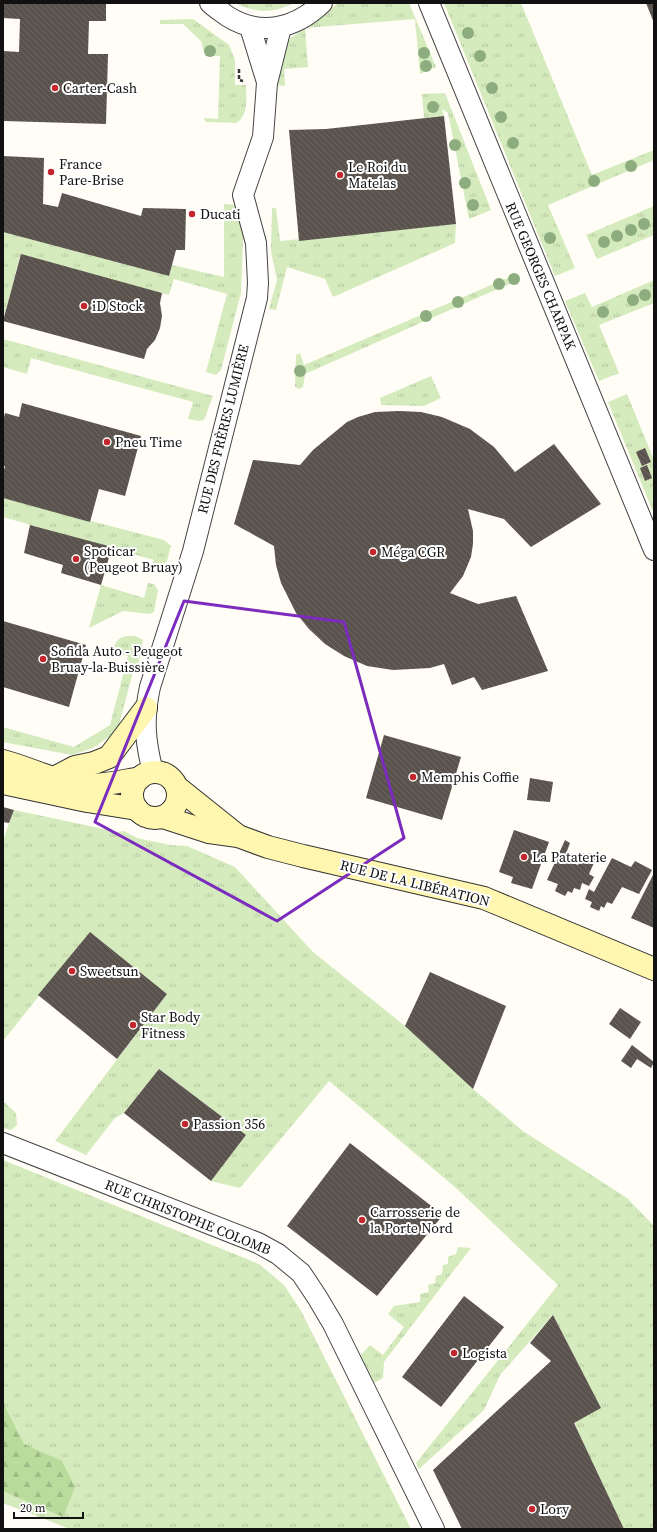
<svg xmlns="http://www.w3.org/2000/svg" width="657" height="1532" viewBox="0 0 657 1532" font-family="'Source Serif 4',serif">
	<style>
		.grass { fill: url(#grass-tufts) }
		.forest { fill: url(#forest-firs) }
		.building { fill: url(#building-back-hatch) }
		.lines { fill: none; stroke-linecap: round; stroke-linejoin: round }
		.minor-casing { stroke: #444; stroke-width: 22 }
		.secondary-casing { stroke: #333; stroke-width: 24 }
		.path { stroke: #333; stroke-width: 2.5; stroke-dasharray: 4 2; stroke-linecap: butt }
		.minor { stroke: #fff; stroke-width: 20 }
		.secondary { stroke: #fff6b0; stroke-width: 22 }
		.tree { fill: #8dad7f }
		.marked { fill: none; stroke: #7b2cbf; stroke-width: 3; stroke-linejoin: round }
		.poi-dot { fill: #c4262e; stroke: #fff; stroke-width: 1.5 }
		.labels { text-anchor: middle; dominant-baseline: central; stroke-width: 4; stroke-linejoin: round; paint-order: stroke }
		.poi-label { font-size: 14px; fill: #111; stroke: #fff; text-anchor: start }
		.street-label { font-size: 14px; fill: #111; stroke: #fff }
	</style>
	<defs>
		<pattern id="grass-tufts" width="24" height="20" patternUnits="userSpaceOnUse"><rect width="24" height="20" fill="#d5ebbd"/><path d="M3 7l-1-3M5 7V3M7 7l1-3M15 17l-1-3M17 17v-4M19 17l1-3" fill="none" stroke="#b6c8a1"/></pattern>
		<pattern id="forest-firs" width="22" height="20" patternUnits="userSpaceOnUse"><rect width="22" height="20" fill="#b9dc9c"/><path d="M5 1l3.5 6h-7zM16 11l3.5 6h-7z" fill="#9ebc85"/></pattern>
		<pattern id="building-back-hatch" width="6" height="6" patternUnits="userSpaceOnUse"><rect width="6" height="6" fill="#5a524d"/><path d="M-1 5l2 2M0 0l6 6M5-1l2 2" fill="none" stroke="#6d6662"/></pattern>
	</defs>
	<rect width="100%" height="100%" fill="#fffdf5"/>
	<g class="grass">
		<path d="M235,3H293C273,14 255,13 235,3Z"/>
		<path d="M338,3H409L436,67L420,74L415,19L305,28L308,67L284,69L285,86L276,85L287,41Z"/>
		<path d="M444,3H521L592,175L654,150V160L548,205L575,268L555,276Z"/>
		<path d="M193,19L229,45L235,60V85H246C246,98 249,116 236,123L206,122L204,118L218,119L220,56H205L201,41L183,24H160V20Z"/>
		<path d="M445,93L491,210L469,219L448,113L442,109L444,116L424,118L422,94Z"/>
		<path d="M224,204L235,205L244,213L241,293L221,370L216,375L206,372L227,294L174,279L169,295L20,256L3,320V232L169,276L172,265L224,277Z"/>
		<path d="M654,206V235L597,259L586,235Z"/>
		<path d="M272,208H276L280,241L456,224L455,243L333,297L325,279L287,267L276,310L269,309L277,280L271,251Z"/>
		<path d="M517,274L520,279L305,374L303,387L299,389L295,387L296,355L300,353L304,365Z"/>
		<path d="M654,280V303L599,325L619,373L599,381L565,301L585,293L592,307Z"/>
		<path d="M3,339L213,396L204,420L199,421L188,419L193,402L31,358L27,374L3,367Z"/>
		<path d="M431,376L441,398L424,406L381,405L380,398Z"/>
		<path d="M627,394L654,460V514L608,402Z"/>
		<path d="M3,498L164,540L171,546L167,561L161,567L152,568L154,560L3,517Z"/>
		<path d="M148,583L154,584L158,590L154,612L150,614L123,611L89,628L101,585L144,598Z"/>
		<path d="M126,636H135L143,640L137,671L133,672L119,725L109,737L93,748L72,755L3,742V727L74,747L110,725L128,656L113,652C114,643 118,638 126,636Z"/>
		<path d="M14,810L118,832L124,831L137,838L170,845L187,846L235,867L313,952L405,1026L473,1089L523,1131L627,1198L654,1226V1529H624L574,1423L601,1408L553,1315L500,1375L484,1410L419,1469L416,1463L558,1285L456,1188L329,1081L240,1188L211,1181L246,1135L159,1069L124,1113L115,1118L86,1155L55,1141L167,994L90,932L3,1041V840Z"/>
		<path d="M3,1101L16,1113L17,1125L11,1130L3,1128Z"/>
		<path d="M3,1160L259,1264L284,1285L301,1311L411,1529H70L3,1503Z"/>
		<path d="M458,1247L471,1248L384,1362L383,1378L374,1383L360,1356L370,1345L383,1355L404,1327L388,1314L394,1306L420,1302V1294L429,1292L428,1285L435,1283L436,1276L442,1274L443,1265L448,1264V1257L456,1254Z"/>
	</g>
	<path class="forest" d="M3,1403L24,1444L62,1461L75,1487L63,1517L3,1491Z"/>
	<g class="building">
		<path d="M3,3H106V21H89L88,54H108L106,124L3,121V51L19,52L20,19L3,18Z"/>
		<path d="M646,3H654V23Z"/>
		<path d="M444,116L456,224L299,241L289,130L326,129Z"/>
		<path d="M3,156L44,158L43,204L58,207L62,193L141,216L143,208L186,209L185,250H176L169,276L3,232Z"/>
		<path d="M21,254L162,293L160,303L162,316L160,328L155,340L147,349L144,359L3,321Z"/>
		<path d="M22,403L141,436L125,496L99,489L90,522L3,498V474L5,466H3V422L5,413L19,417Z"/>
		<path d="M399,411L421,412L442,417L470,429L494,447L515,472L554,444L601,504L531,547L504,519L468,509L473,531V544L471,557L463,576L450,593L478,604L516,596L548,671L482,690L474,677L452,685L444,664L430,668L393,670L367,666L344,656L325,644L309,629L296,613L281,583L276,565L274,546L234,524L253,460L300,465L313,450L347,422L358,417L375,412Z"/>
		<path d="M645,448L651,462L642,466L636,452Z"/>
		<path d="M647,465L652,478L645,481L640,468Z"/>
		<path d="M30,525L112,547L101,585L61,573L63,565L24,553Z"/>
		<path d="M3,621L86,645L69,707L3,687Z"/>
		<path d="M384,735L461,757L442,820L366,798Z"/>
		<path d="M530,778L553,782L550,802L527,800Z"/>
		<path d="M3,807L14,810L9,823L3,822Z"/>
		<path d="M514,830L549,842L532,889L511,883L513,877L499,872Z"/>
		<path d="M565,840L570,843L564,859L578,865L583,853L589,856L590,853L597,856L589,874L594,877L589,886L582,883L580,890L574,888L572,893L568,891L565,896L555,891L558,884L547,880Z"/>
		<path d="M612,858L631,867L635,861L652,870L639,894L622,887L612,904L607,902L604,908L601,906L599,911L590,907L592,902L585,899L589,889L594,892Z"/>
		<path d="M654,873V928L631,918Z"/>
		<path d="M90,932L167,994L117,1059L38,995Z"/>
		<path d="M430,972L506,1006L473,1089L405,1026Z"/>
		<path d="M620,1008L641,1022L630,1039L609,1024Z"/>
		<path d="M632,1045L654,1062L651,1068L637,1059L631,1068L621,1061Z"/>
		<path d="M159,1069L246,1135L211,1181L124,1113Z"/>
		<path d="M350,1143L443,1215L377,1296L287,1226Z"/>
		<path d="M464,1296L504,1327L441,1407L402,1377Z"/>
		<path d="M553,1315L601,1408L574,1423L624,1529H462L433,1470L551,1361L530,1343Z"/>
	</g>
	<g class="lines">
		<defs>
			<g id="minor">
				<path d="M210,3C215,8 222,12 227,16C260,37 295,29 322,3"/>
				<path d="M429,3L654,550"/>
				<path d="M250,27L267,82"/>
				<path d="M153,772C145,741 143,719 150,687L193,551L257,298L258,283L256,243L243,195L263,137L267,83L281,27"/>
				<path d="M3,1143L258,1243L278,1254L301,1273L317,1297L333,1324L434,1529"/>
			</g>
			<g id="secondary">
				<path d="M3,761C30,768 57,783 86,785C104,786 123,781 140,778"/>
				<circle cx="155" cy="795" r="23"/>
				<path d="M54,778L75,767L94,763L109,757L146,708"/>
				<path d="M3,783L87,801L137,809"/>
				<path d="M177,787L237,835"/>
				<path d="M163,817L209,832L238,836L268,847L303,856L484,898L654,969"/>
			</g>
		</defs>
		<use href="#minor" class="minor-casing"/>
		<use href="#secondary" class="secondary-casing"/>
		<path class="path" d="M239,69V80L243,81"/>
		<use href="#minor" class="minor"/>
		<use href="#secondary" class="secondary"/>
	</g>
	<g class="tree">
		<circle cx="468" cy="33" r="6"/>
		<circle cx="210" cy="51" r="6"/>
		<circle cx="424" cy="53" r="6"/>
		<circle cx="480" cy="56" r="6"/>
		<circle cx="426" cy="66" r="6"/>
		<circle cx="492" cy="88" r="6"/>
		<circle cx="433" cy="107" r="6"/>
		<circle cx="501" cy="117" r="6"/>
		<circle cx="513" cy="143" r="6"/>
		<circle cx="455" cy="145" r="6"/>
		<circle cx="631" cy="166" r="6"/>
		<circle cx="594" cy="181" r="6"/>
		<circle cx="465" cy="183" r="6"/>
		<circle cx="473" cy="205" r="6"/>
		<circle cx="644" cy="224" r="6"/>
		<circle cx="631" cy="230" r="6"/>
		<circle cx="617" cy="236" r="6"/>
		<circle cx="550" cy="238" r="6"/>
		<circle cx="604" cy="242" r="6"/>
		<circle cx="514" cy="279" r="6"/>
		<circle cx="499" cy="284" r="6"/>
		<circle cx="645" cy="295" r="6"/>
		<circle cx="633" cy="300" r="6"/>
		<circle cx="458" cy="302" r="6"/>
		<circle cx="603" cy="312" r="6"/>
		<circle cx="426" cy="316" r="6"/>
		<circle cx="300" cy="371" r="6"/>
	</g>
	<path class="marked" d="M184,601L344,622L404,838L277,921L95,822Z"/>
	<g class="poi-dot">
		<circle cx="55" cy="88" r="4"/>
		<circle cx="51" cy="172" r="4"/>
		<circle cx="340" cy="175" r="4"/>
		<circle cx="192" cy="214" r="4"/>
		<circle cx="84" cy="306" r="4"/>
		<circle cx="107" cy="442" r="4"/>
		<circle cx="373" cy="552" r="4"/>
		<circle cx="76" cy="559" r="4"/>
		<circle cx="43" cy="659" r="4"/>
		<circle cx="413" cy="777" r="4"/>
		<circle cx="524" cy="857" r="4"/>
		<circle cx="72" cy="971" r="4"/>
		<circle cx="133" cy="1025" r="4"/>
		<circle cx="185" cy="1124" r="4"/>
		<circle cx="362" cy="1220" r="4"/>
		<circle cx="454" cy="1353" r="4"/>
		<circle cx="532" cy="1509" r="4"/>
	</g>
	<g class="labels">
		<g class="poi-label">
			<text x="63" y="88">Carter-Cash</text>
			<text x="59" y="164">France<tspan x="59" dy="16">Pare-Brise</tspan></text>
			<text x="348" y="167">Le Roi du<tspan x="348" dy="16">Matelas</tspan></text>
			<text x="200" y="214">Ducati</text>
			<text x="92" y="306">iD Stock</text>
			<text x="115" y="442">Pneu Time</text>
			<text x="84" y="551">Spoticar<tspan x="84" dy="16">(Peugeot Bruay)</tspan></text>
			<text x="381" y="552">Méga CGR</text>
			<text x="51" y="651">Sofida Auto - Peugeot<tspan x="51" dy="16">Bruay-la-Buissière</tspan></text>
			<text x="421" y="777">Memphis Coffie</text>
			<text x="532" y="857">La Pataterie</text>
			<text x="80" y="971">Sweetsun</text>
			<text x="141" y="1017">Star Body<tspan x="141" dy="16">Fitness</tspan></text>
			<text x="193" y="1124">Passion 356</text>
			<text x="370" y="1212">Carrosserie de<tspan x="370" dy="16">la Porte Nord</tspan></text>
			<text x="462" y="1353">Logista</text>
			<text x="540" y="1509">Lory</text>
		</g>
		<g class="street-label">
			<text transform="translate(541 276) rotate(67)">RUE GEORGES CHARPAK</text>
			<text transform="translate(223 429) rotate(-76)">RUE DES FRÈRES LUMIÈRE</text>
			<text transform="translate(415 883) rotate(14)">RUE DE LA LIBÉRATION</text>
			<text transform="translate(188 1217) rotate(22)">RUE CHRISTOPHE COLOMB</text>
		</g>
	</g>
	<rect width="657" height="1532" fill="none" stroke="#111111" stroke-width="8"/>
	<path d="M14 1512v6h69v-6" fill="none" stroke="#111111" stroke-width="2"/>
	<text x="20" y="1512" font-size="12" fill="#111111" stroke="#ffffff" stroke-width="3" paint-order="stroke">20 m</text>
</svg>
